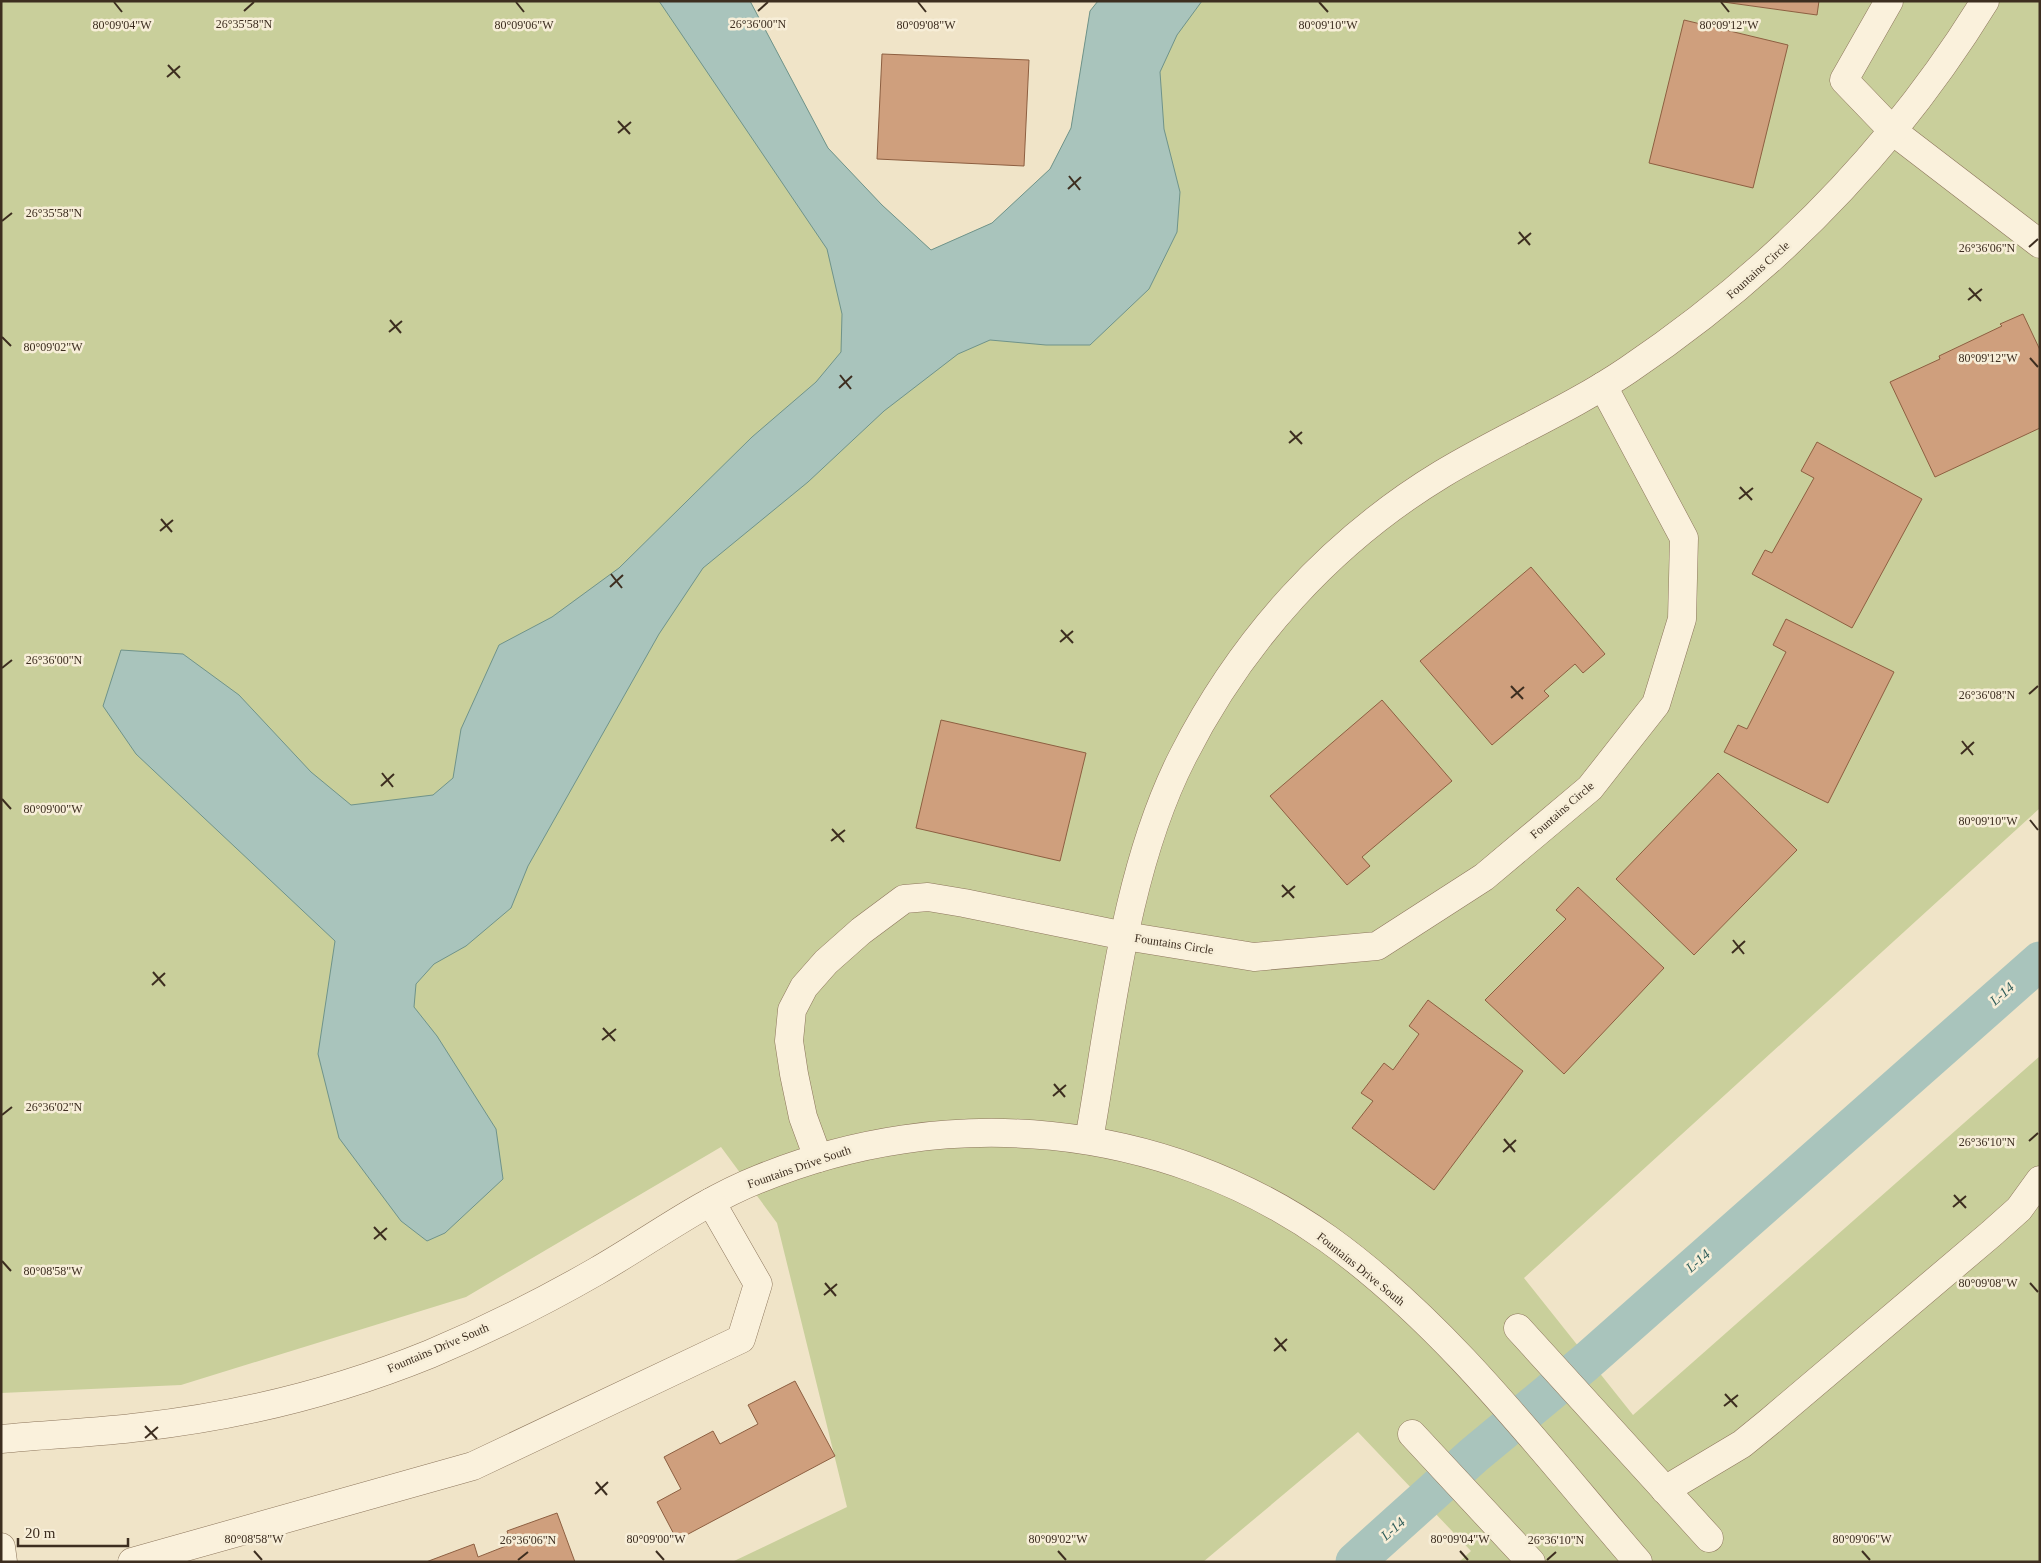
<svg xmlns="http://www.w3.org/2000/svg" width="2041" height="1563" viewBox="0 0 2041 1563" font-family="Georgia,serif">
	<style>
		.green { fill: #c9cf9b }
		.water { fill: #a9c4bc; stroke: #6f938a }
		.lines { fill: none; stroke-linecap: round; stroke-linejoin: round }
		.canal { stroke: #a9c4bc; stroke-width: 39 }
		.building { fill: #cf9f7d; stroke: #8d5f41 }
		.minor-casing { stroke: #8d765c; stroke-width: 29 }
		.minor { stroke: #faf1dc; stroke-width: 28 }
		.ticks { fill: none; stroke: #3d2e20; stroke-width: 2 }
		.labels { text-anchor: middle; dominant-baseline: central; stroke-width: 5; stroke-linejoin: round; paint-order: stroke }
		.street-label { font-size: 12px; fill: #3d2e20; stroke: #f7eed8 }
		.water-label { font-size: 14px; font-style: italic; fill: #2f5d5a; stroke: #f7eed8 }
		.ticks-label { font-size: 12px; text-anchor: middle; fill: #3d2e20; stroke: #f7eed8; stroke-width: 5; stroke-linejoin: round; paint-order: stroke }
	</style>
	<rect width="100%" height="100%" fill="#f0e4c8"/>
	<path class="green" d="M1,1H750L828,148L882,205L931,250L992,223L1050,169L1071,128L1090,11L1098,1H2040V808L1524,1278L1633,1415L2040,1056V1562H1459L1471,1551L1358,1432L1203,1562H732L847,1507L777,1223L721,1147L466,1297L181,1385L1,1393Z"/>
	<path class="water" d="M659,1H750L828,148L882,205L931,250L992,223L1050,169L1071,128L1090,11L1098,1H1202L1177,35L1160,72L1164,129L1180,192L1177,232L1149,289L1090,345H1046L990,340L958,354L884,411L808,482L703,568L659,634L528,866L511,908L466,946L434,964L416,984L414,1007L437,1036L496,1129L503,1179L445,1233L427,1241L401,1221L339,1138L318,1054L335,941L136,754L103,706L121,650L183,654L239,695L311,772L351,805L433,795L453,778L461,729L499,645L552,617L619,568L752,437L816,382L841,352L842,314L827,249Z"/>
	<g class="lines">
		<path class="canal" d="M1355,1562L1474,1455L1585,1363L2040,961"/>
	</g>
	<g class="building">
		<path d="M1716,1H1819L1817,15Z"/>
		<path d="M1684,20L1788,45L1753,188L1649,163Z"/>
		<path d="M882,54L1029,60L1024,166L877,159Z"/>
		<path d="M2023,314L2040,350V428L1935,477L1890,382L1940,359L1939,356L2002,326L2000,324Z"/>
		<path d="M1817,442L1922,499L1852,628L1752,574L1765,550L1772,553L1814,478L1801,471Z"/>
		<path d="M1531,567L1605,654L1583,673L1575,664L1544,691L1549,696L1492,745L1420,661Z"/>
		<path d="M1786,619L1894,672L1828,803L1724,752L1738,725L1747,729L1786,652L1773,645Z"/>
		<path d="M1382,700L1452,781L1362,857L1370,866L1347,885L1270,796Z"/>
		<path d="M941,720L1086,753L1060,861L916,828Z"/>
		<path d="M1718,773L1797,850L1694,955L1616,879Z"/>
		<path d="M1578,887L1664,968L1564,1074L1485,1000L1566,919L1556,910Z"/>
		<path d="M1428,1000L1523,1071L1434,1190L1352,1128L1373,1101L1361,1093L1384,1063L1393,1070L1419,1034L1409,1026Z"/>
		<path d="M795,1381L835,1456L677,1540L657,1502L681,1489L664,1457L713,1431L720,1444L758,1424L748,1405Z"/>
		<path d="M557,1513L575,1562H426L474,1544L478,1557L511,1544L507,1531Z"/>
	</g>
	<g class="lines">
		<defs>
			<g id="minor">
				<path d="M1889,1L1844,80L1894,132L2040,244"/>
				<path d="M1089,1140C1111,1016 1125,869 1183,756C1242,640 1330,542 1442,474C1503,437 1569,410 1628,370C1772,273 1894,149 1985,1"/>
				<path d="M818,1158L803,1117L794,1074L789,1041L792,1010L804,987L826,962L861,931L904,899L928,897L964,903L1125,936L1254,957L1377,946L1484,877L1590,788L1656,704L1682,619L1684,538L1603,386"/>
				<path d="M1518,1328L1709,1538"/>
				<path d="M1412,1434L1531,1562"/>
				<path d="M1,1439C48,1434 95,1433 141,1427C238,1416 339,1391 430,1354C487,1330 543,1302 597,1271C651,1240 701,1202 759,1179C946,1102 1162,1121 1328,1239C1448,1325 1542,1451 1638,1562"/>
				<path d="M1665,1490L1742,1444L1769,1422L1991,1234L2019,1209L2040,1180"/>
				<path d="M1,1547L3,1562"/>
				<path d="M132,1562L473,1466L741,1339L758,1284L711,1202"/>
			</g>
		</defs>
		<use href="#minor" class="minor-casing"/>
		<use href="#minor" class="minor"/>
	</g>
	<path class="ticks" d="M114,2L122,12M516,2L524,12M918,2L926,12M1319,2L1328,12M1721,2L1729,12M244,11L254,2M758,11L768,2M168,65L180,78M167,77L180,66M618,121L630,134M618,133L631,122M1069,176L1080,190M1068,189L1081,177M2,221L12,213M1519,232L1530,245M1518,244L1531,233M2029,247L2038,239M1969,288L1981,301M1968,300L1982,289M390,320L401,333M389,332L402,321M2,337L11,346M2030,358L2038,367M840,375L851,389M839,388L852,376M1290,431L1302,444M1289,443L1302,432M1740,487L1752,500M1739,499L1753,488M161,519L172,532M160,531L173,520M611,574L622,588M610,587L623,575M1061,630L1073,643M1060,642L1073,631M2,668L12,660M1511,686L1523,699M2029,694L2038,686M1511,698L1524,687M1962,741L1973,755M1961,754L1974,742M382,773L393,787M381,786L394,774M2,799L11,809M2030,820L2038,830M832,829L844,842M831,841L845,830M1282,885L1294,898M1282,897L1295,886M1733,940L1744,954M1732,953L1745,941M153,972L165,986M152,985L165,973M603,1028L615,1041M602,1040L616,1029M1054,1084L1065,1097M1053,1096L1066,1085M2,1115L12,1107M1504,1139L1515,1152M2029,1141L2038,1133M1503,1152L1516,1140M1954,1195L1966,1208M1953,1207L1966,1196M374,1227L386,1240M374,1239L387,1228M2,1261L11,1271M825,1283L836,1296M2030,1283L2038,1292M824,1295L837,1284M1275,1338L1286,1351M1274,1351L1287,1339M1725,1394L1737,1407M1724,1406L1738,1395M145,1426L157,1439M145,1438L158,1427M596,1482L607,1495M595,1494L608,1482M254,1551L262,1560M656,1551L664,1560M1058,1551L1066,1560M1460,1551L1468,1560M1862,1551L1870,1560M518,1560L528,1552M1547,1560L1556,1552"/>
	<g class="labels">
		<g class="street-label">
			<text transform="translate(1758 270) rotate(-42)">Fountains Circle</text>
			<text transform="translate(1562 810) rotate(-41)">Fountains Circle</text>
			<text transform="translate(1174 944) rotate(9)">Fountains Circle</text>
			<text transform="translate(799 1167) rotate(-19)">Fountains Drive South</text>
			<text transform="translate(1361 1269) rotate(39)">Fountains Drive South</text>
			<text transform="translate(438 1348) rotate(-23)">Fountains Drive South</text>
		</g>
		<g class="water-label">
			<text transform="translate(2002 994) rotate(-41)">L-14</text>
			<text transform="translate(1698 1261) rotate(-41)">L-14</text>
			<text transform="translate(1393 1529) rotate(-41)">L-14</text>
		</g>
	</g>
	<g class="ticks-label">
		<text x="244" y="28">26°35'58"N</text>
		<text x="758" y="28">26°36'00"N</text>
		<text x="1729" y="29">80°09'12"W</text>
		<text x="122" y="29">80°09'04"W</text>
		<text x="524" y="29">80°09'06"W</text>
		<text x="1328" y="29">80°09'10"W</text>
		<text x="926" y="29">80°09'08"W</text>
		<text x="54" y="217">26°35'58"N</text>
		<text x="1987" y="252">26°36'06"N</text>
		<text x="53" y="351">80°09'02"W</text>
		<text x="1988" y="362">80°09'12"W</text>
		<text x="54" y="664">26°36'00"N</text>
		<text x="1987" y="699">26°36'08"N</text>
		<text x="53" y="813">80°09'00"W</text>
		<text x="1988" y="825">80°09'10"W</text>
		<text x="54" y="1111">26°36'02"N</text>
		<text x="1987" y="1146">26°36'10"N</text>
		<text x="53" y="1275">80°08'58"W</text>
		<text x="1988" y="1287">80°09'08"W</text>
		<text x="254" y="1543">80°08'58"W</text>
		<text x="656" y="1543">80°09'00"W</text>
		<text x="1058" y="1543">80°09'02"W</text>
		<text x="1460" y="1543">80°09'04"W</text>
		<text x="1862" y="1543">80°09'06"W</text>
		<text x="528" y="1544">26°36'06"N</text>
		<text x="1556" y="1544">26°36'10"N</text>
	</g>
	<rect width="2041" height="1563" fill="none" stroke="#3d2e20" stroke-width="5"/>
	<path d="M18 1538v8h110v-8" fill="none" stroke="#3d2e20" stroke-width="2.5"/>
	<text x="25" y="1538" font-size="15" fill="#3d2e20" stroke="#f7eed8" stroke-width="4" paint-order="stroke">20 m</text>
</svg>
